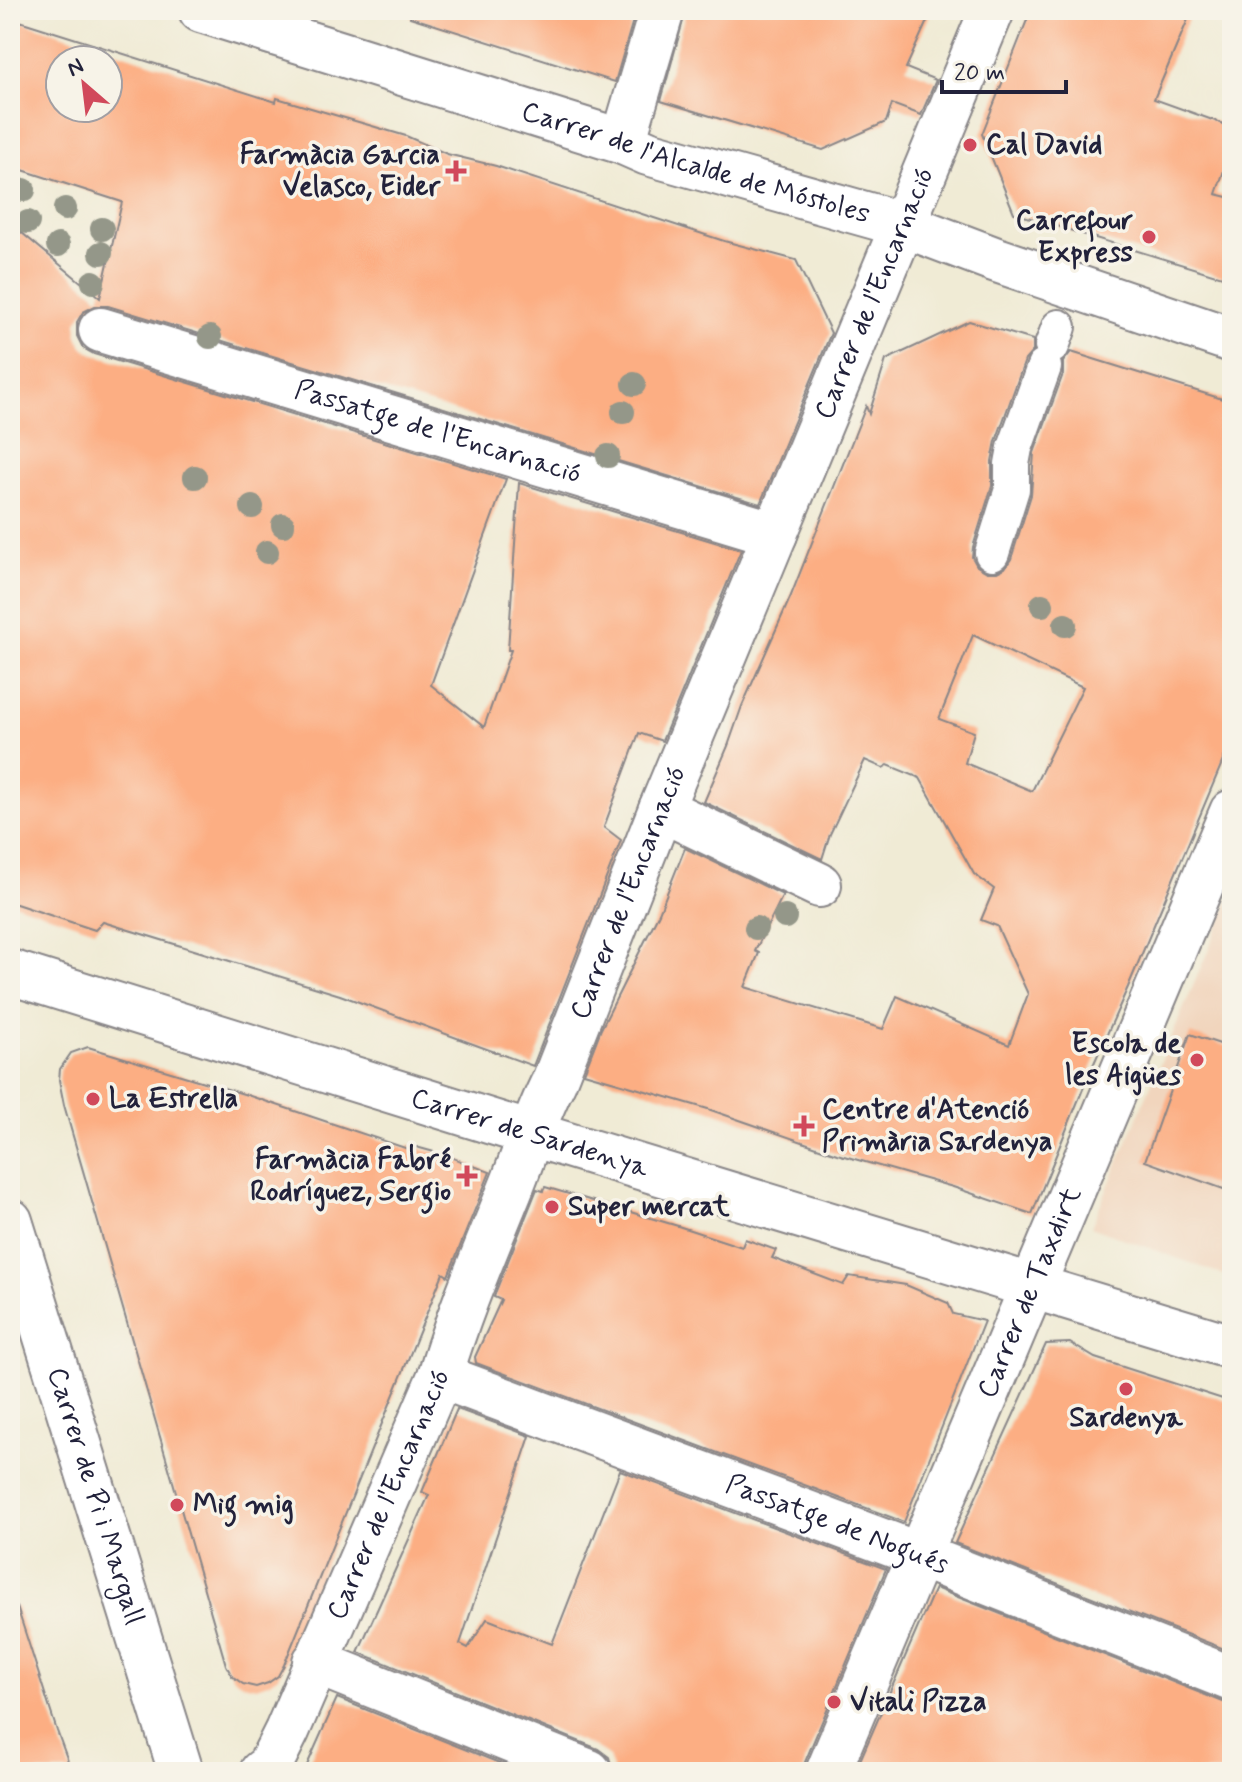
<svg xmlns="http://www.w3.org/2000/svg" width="1242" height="1782" viewBox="0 0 1242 1782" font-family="Mynerve,sans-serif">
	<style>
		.built { fill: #f1d5bd }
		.building { fill: #fcae83; fill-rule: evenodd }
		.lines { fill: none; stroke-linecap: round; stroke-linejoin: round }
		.pedestrian-casing { stroke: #898688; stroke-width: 38 }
		.minor-casing { stroke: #898688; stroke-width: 48 }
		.tertiary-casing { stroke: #898688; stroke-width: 48 }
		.pedestrian { stroke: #fff; stroke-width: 34 }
		.minor { stroke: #fff; stroke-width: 44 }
		.tertiary { stroke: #fff; stroke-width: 44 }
		.tree { fill: #949789 }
		.poi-dot { fill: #d1495b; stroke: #f7f3e8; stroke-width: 3 }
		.labels { text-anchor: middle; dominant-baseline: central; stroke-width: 7; stroke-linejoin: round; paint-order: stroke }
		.poi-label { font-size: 28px; font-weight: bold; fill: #22223b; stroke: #f7f3e8; text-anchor: start }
		.street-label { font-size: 28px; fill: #22223b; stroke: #f7f3e8 }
	</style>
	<rect width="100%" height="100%" fill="#f7f3e8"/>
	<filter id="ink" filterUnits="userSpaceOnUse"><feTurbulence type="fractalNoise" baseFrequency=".0125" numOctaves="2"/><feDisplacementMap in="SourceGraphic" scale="16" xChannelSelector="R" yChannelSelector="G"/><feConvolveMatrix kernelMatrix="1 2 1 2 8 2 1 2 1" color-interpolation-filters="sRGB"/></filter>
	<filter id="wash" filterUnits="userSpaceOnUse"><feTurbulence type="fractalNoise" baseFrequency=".006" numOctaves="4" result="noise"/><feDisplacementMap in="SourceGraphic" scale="32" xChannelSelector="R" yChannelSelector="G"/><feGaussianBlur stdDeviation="1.8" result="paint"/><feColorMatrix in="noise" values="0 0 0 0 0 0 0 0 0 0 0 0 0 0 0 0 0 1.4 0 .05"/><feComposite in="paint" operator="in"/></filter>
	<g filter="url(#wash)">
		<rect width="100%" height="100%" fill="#f0ebd5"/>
		<path class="built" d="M1232,894V1278L1091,1227Z"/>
		<g id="blocks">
			<g class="building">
				<path d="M411,10H636L615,82L410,17Z"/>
				<path d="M686,10H932L906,68L936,80L921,115L892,104L886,122L823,150L661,101Z"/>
				<path d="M1031,10H1192L1154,99L1232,127V147L1216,194L1232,198V280L1014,213L982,134Z"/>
				<path d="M10,18L276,102L277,98L406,136L447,154L496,166L724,241L796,260L831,333L760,504L108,306H95L83,312L77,322V336L83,348L94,354L506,479L431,685L484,727L511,650H508L519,483L741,550L662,741L639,733L604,827L621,840L533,1066L340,995L103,922L95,930L10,902V223L100,298L122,202L10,166ZM60,60H108V108H60Z"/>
				<path d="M969,321L1033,340V351L1025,360L996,441L992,461V486L973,547L972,557L977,566L987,572H997L1005,568L1011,559L1031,495L1034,453L1063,374V362L1071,352L1232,402V739L1128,987L1087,1079L1032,1214L953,1187L837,1154L708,1109L584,1073L601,1029L659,913L685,848L783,895L755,951L759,953L745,987L883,1029L897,996L1009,1045L1028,994L997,926L981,920L994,889L974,874L920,778L888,765L883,768L865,760L830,834L822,859L704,802L728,746L742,706L790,598L866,406L869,414L886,360ZM973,635L1083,687L1032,791L965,763L974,732L939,719Z"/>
				<path d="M1190,1034L1232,1048V1192L1145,1161Z"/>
				<path d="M88,1047L247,1095L408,1149L409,1145L445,1155L490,1172L448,1276L443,1273L284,1665L278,1676L268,1683L256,1687L243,1684L232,1676L226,1665L64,1105L59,1080L60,1069L71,1053Z"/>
				<path d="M545,1187L678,1226L742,1247L745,1239L776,1250L772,1258L843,1285L849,1276L906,1285L948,1303L953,1314L984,1321L904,1522L476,1363L475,1357L501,1300L494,1297L496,1291L537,1189L543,1191Z"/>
				<path d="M1070,1343L1095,1358L1232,1402V1652L955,1543L1046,1344Z"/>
				<path d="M457,1409L530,1436L460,1644L468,1648L487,1619L552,1644L620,1470L886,1569L805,1762L804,1772H613L609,1757L598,1749L358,1652L429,1495L422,1492Z"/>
				<path d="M935,1588L1223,1702L1232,1703V1772H855Z"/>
				<path d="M17,1607L57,1731L72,1772H10V1608Z"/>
				<path d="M337,1698L522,1772H304Z"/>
			</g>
		</g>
	</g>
	<g filter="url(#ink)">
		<use href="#blocks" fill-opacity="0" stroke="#898688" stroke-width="2"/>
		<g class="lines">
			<defs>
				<g id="pedestrian">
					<path d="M1052,346L1059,327"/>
					<path d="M992,553L1012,489V464L1015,448L1044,367"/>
				</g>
				<g id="minor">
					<path id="s1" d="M201,10L623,142L648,153L904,225L994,259L1232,340"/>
					<path d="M623,142L662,10"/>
					<path id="s2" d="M101,330L775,534"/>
					<path d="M661,809L819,885"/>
					<path id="s3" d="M10,1221L181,1772"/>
					<path id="s4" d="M440,1376L893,1545L1232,1679"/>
					<path d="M315,1662L589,1772"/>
					<path id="s5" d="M262,1772L269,1767L287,1731L440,1376C459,1312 485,1252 510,1190C525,1153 536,1116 554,1081L661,809L992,10"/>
					<path id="s6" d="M828,1772L1232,812"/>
				</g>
				<g id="tertiary">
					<path id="s7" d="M10,972L489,1121L1232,1347"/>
				</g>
			</defs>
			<use href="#pedestrian" class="pedestrian-casing"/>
			<use href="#minor" class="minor-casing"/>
			<use href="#tertiary" class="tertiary-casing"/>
			<use href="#pedestrian" class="pedestrian"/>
			<use href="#minor" class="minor"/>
			<use href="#tertiary" class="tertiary"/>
		</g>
		<g class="tree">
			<circle cx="24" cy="190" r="12"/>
			<circle cx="65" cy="209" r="12"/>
			<circle cx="28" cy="222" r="12"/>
			<circle cx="102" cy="229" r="12"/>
			<circle cx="58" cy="245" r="12"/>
			<circle cx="101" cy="253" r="12"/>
			<circle cx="93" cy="282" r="12"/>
			<circle cx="210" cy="337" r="12"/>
			<circle cx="634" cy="384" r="12"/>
			<circle cx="623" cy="412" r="12"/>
			<circle cx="608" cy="456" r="12"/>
			<circle cx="195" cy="477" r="12"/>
			<circle cx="252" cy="507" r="12"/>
			<circle cx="283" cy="525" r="12"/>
			<circle cx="267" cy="552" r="12"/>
			<circle cx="1042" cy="605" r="12"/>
			<circle cx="1065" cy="625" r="12"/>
			<circle cx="785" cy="917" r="12"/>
			<circle cx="756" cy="928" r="12"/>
		</g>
	</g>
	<g class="poi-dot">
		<circle cx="970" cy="145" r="8"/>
		<path d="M452 159h8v8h8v8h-8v8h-8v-8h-8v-8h8z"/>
		<circle cx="1149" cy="237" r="8"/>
		<circle cx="1197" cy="1060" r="8"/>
		<circle cx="93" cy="1099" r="8"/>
		<path d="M800 1114h8v8h8v8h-8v8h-8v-8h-8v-8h8z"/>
		<path d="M463 1164h8v8h8v8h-8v8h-8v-8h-8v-8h8z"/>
		<circle cx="552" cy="1207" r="8"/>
		<circle cx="1126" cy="1389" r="8"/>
		<circle cx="177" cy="1505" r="8"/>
		<circle cx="834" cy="1702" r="8"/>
	</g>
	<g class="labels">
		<g class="poi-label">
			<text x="986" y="145">Cal David</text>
			<text x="440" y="155" text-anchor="end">Farmàcia Garcia<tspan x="440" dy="32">Velasco, Eider</tspan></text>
			<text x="1133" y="221" text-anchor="end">Carrefour<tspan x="1133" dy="32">Express</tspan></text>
			<text x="1181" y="1044" text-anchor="end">Escola de<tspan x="1181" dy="32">les Aigües</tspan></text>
			<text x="109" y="1099">La Estrella</text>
			<text x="822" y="1110">Centre d'Atenció<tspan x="822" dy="32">Primària Sardenya</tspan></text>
			<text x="451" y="1160" text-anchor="end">Farmàcia Fabré<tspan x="451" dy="32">Rodríguez, Sergio</tspan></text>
			<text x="568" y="1207">Super mercat</text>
			<text x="1126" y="1418" text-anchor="middle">Sardenya</text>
			<text x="193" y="1505">Mig mig</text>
			<text x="850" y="1702">Vitali Pizza</text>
		</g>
		<g class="street-label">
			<text stroke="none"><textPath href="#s1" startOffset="518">Carrer de l'Alcalde de Móstoles</textPath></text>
			<text stroke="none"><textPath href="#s5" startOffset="1602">Carrer de l'Encarnació</textPath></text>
			<text stroke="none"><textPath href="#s2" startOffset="352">Passatge de l'Encarnació</textPath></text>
			<text stroke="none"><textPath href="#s5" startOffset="954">Carrer de l'Encarnació</textPath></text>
			<text stroke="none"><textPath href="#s7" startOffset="544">Carrer de Sardenya</textPath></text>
			<text stroke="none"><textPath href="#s6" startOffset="520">Carrer de Taxdirt</textPath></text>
			<text stroke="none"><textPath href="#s5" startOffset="306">Carrer de l'Encarnació</textPath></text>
			<text stroke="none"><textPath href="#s3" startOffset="288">Carrer de Pi i Margall</textPath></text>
			<text stroke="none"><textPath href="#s4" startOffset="424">Passatge de Nogués</textPath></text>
		</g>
	</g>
	<rect width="1242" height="1782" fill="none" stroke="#f7f3e8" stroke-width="40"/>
	<g transform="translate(84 84) rotate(332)"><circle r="38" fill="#f7f3e8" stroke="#a29fa3" stroke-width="2"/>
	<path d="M0-6L14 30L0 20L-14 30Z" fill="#d1495b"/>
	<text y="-12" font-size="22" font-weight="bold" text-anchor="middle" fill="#22223b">N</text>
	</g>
	<path d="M942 80v12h124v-12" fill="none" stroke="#22223b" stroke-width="4"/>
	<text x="954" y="80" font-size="24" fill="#22223b" stroke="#f7f3e8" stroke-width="6" paint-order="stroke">20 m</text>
</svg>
